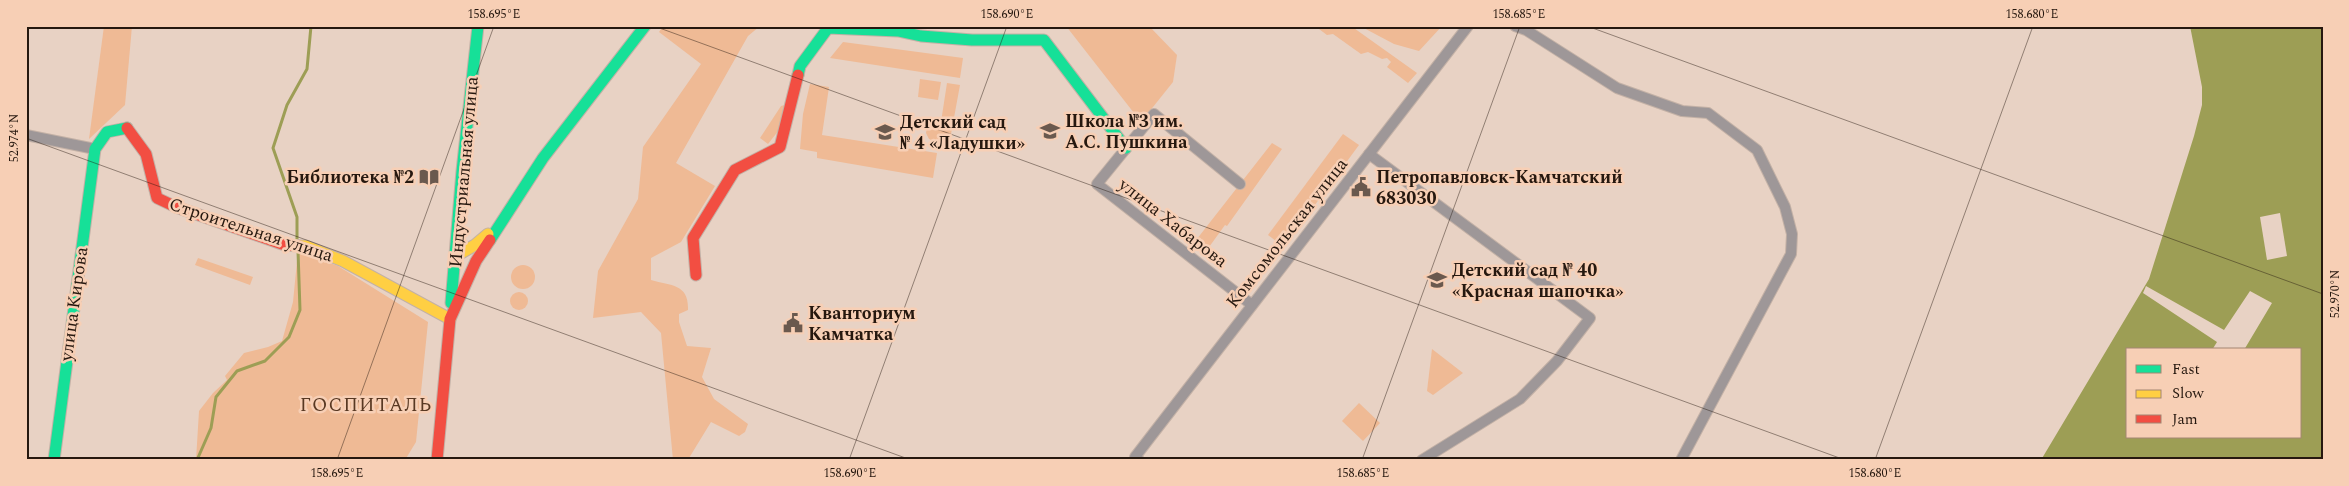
<svg xmlns="http://www.w3.org/2000/svg" width="2349" height="486" viewBox="0 0 2349 486" font-family="Spectral,serif">
	<style>
		.green { fill: #efba95 }
		.water { fill: #9d9e55; fill-rule: evenodd }
		.pier { fill: #e8d2c4 }
		.lines { fill: none; stroke-linecap: round; stroke-linejoin: round }
		.stream { stroke: #9d9e55; stroke-width: 3 }
		.street-casing { stroke: #c3b1a6; stroke-width: 12 }
		.fast-casing { stroke: #c3b1a6; stroke-width: 13 }
		.slow-casing { stroke: #c3b1a6; stroke-width: 13 }
		.jam-casing { stroke: #c3b1a6; stroke-width: 13 }
		.street { stroke: #9e9798; stroke-width: 10 }
		.fast { stroke: #16e098; stroke-width: 11 }
		.slow { stroke: #ffcf43; stroke-width: 11 }
		.jam { stroke: #f24e42; stroke-width: 11 }
		.ticks { fill: none; stroke: #26180f; stroke-width: 1; stroke-opacity: 0.45 }
		.labels { text-anchor: middle; dominant-baseline: central; stroke-width: 5; stroke-linejoin: round; paint-order: stroke }
		.poi-label { font-size: 18px; font-weight: bold; fill: #26180f; stroke: #f7cfb5; text-anchor: start }
		.street-label { font-size: 18px; fill: #26180f; stroke: #f7cfb5 }
		.neighbourhood-label { font-size: 19px; letter-spacing: 1px; fill: #583822; stroke: #f7cfb5 }
		.neatline { fill: none; stroke: #26180f; stroke-width: 2 }
		.ticks-label { font-size: 12px; text-anchor: middle; fill: #26180f }
	</style>
	<rect width="100%" height="100%" fill="#e8d2c4"/>
	<g class="green">
		<path d="M104,26H132L125,105L89,139Z"/>
		<path d="M663,26H760L748,36L676,163L715,186L681,242L651,258V280C672,286 689,284 688,310L679,314V322L687,346L711,348L702,377L714,399L748,424L745,432L739,436L711,422L689,458L691,460H673L661,333L641,312L593,318L598,271L638,199L643,147L701,64L659,32Z"/>
		<path d="M1066,26H1149L1177,55L1173,82L1141,122Z"/>
		<path d="M1315,26H1351L1417,73L1408,83L1387,67L1391,62L1387,58L1382,59L1368,52L1361,54L1333,34L1327,35Z"/>
		<path d="M1360,26H1442L1419,51L1394,44Z"/>
		<path d="M843,42L963,58L960,78L830,58Z"/>
		<path d="M920,79L941,82L938,100L918,97Z"/>
		<path d="M947,83L960,85L951,134L940,144L929,139L926,133L928,121L941,122Z"/>
		<path d="M810,84L829,87L822,135L937,153L933,178L817,158V152L800,149L803,114Z"/>
		<path d="M785,105L779,130L768,144L760,138L781,106Z"/>
		<path d="M1343,134L1359,145L1284,247L1268,235Z"/>
		<path d="M1272,143L1282,149L1227,226L1225,225L1204,254L1193,244Z"/>
		<path d="M298,251L338,266L428,322L416,442L405,460H196L199,411L213,393L227,380L225,376L244,353L268,347L282,341L293,302Z"/>
		<path d="M198,258L253,277L250,285L195,265Z"/>
		<circle cx="523" cy="277" r="12"/>
		<circle cx="519" cy="301" r="9"/>
		<path d="M1432,349L1463,373L1433,395L1427,391Z"/>
		<path d="M1359,403L1380,423L1363,441L1342,421Z"/>
	</g>
	<path class="water" d="M2190,26H2323V460H2041L2149,279L2194,136L2202,105V87ZM2128,350H2300V437H2128Z"/>
	<g class="pier">
		<path d="M2280,213L2287,256L2267,260L2260,217Z"/>
		<path d="M2146,286L2224,330L2250,291L2272,303L2244,350H2212L2217,342L2143,293Z"/>
	</g>
	<g class="lines">
		<g class="stream">
			<path d="M297,242V217L273,148L287,105L307,69L311,26"/>
			<path d="M197,460L211,428L216,397L237,371L265,361L289,337L300,310L298,251"/>
		</g>
		<defs>
			<g id="street">
				<path d="M1515,26L1526,30L1617,88L1682,111L1708,113L1757,150L1785,207L1792,234L1791,254L1681,460"/>
				<path d="M26,135L95,149"/>
				<path d="M1369,154L1590,318L1557,361L1520,399L1422,460"/>
				<path d="M1240,184L1154,114L1097,184L1252,305"/>
				<path d="M1139,460L1135,457L1468,26"/>
			</g>
			<g id="fast">
				<path d="M798,75L800,66L828,28L898,31L921,36L972,40H1044L1126,148"/>
				<path d="M490,240L543,158L645,26"/>
				<path d="M451,303L462,171L478,26"/>
				<path d="M54,460L95,149L107,132L127,128"/>
			</g>
			<g id="slow">
				<path d="M299,246H306L343,261L450,319"/>
				<path d="M456,256L475,245L488,234"/>
			</g>
			<g id="jam">
				<path d="M127,128L146,154L157,198L176,207L285,245L299,246"/>
				<path d="M696,275L693,238L735,170L780,147L798,75"/>
				<path d="M437,460L450,319L476,261L490,240"/>
			</g>
		</defs>
		<use href="#street" class="street-casing"/>
		<use href="#fast" class="fast-casing"/>
		<use href="#slow" class="slow-casing"/>
		<use href="#jam" class="jam-casing"/>
		<use href="#street" class="street"/>
		<use href="#fast" class="fast"/>
		<use href="#slow" class="slow"/>
		<use href="#jam" class="jam"/>
	</g>
	<path class="ticks" d="M654,26L1845,460M1587,26L2323,294M26,138L911,460M337,460L494,26M849,460L1007,26M1362,460L1520,26M1875,460L2033,26"/>
	<defs>
		<symbol id="school-bare" viewBox="-9 -9 18 18"><path d="M0-5L7-2L0 1L-7-2ZM-4 1L0 2.5L4 1V4Q0 6-4 4Z" fill="#6a594e" stroke="#f7cfb5" stroke-width="2.5" paint-order="stroke"/></symbol>
		<symbol id="library-bare" viewBox="-9 -9 18 18"><path d="M-6-4Q-3-5.5-.7-3.5V5Q-3 3-6 4ZM6-4Q3-5.5 .7-3.5V5Q3 3 6 4Z" fill="#6a594e" stroke="#f7cfb5" stroke-width="2.5" paint-order="stroke"/></symbol>
		<symbol id="civic-bare" viewBox="-9 -9 18 18"><path d="M-.6-6.5H3V-4.5H.6V-3L4-1V1h2V6H-6V1h2V-1L-.6-3ZM-1.2 2.5V6h2.4V2.5Z" fill="#6a594e" stroke="#f7cfb5" stroke-width="2.5" paint-order="stroke"/></symbol>
	</defs>
	<g fill-rule="evenodd">
		<use href="#school-bare" x="1036" y="117" width="28" height="28"/>
		<use href="#school-bare" x="871" y="118" width="28" height="28"/>
		<use href="#library-bare" x="415" y="163" width="28" height="28"/>
		<use href="#civic-bare" x="1347" y="173" width="28" height="28"/>
		<use href="#school-bare" x="1423" y="266" width="28" height="28"/>
		<use href="#civic-bare" x="779" y="309" width="28" height="28"/>
	</g>
	<g class="labels">
		<g class="poi-label">
			<text x="1065" y="121">Школа №3 им.<tspan x="1065" dy="21">А.С. Пушкина</tspan></text>
			<text x="900" y="122">Детский сад<tspan x="900" dy="21">№ 4 «Ладушки»</tspan></text>
			<text x="414" y="177" text-anchor="end">Библиотека №2</text>
			<text x="1376" y="177">Петропавловск-Камчатский<tspan x="1376" dy="21">683030</tspan></text>
			<text x="1452" y="270">Детский сад № 40<tspan x="1452" dy="21">«Красная шапочка»</tspan></text>
			<text x="808" y="313">Кванториум<tspan x="808" dy="21">Камчатка</tspan></text>
		</g>
		<g class="street-label">
			<text transform="translate(464 172) rotate(-85)">Индустриальная улица</text>
			<text transform="translate(1173 223) rotate(38)">улица Хабарова</text>
			<text transform="translate(251 230) rotate(18)">Строительная улица</text>
			<text transform="translate(1287 233) rotate(-52)">Комсомольская улица</text>
			<text transform="translate(74 304) rotate(-82)">улица Кирова</text>
		</g>
		<g class="neighbourhood-label">
			<text x="366" y="405">ГОСПИТАЛЬ</text>
		</g>
	</g>
	<rect width="2349" height="486" fill="none" stroke="#f7cfb5" stroke-width="55"/>
	<rect x="2126" y="348" width="175" height="90" fill="#f7cfb5" stroke="#a38673"/>
	<rect x="2136" y="365" width="25" height="8" fill="#16e098" stroke="#a38673"/>
	<text x="2172" y="374" font-size="15" fill="#26180f">Fast</text>
	<rect x="2136" y="390" width="25" height="8" fill="#ffcf43" stroke="#a38673"/>
	<text x="2172" y="398" font-size="15" fill="#26180f">Slow</text>
	<rect x="2136" y="415" width="25" height="8" fill="#f24e42" stroke="#a38673"/>
	<text x="2172" y="424" font-size="15" fill="#26180f">Jam</text>
	<rect x="28" y="28" width="2294" height="430" class="neatline"/>
	<g class="ticks-label">
		<text x="494" y="18">158.695°E</text>
		<text x="1007" y="18">158.690°E</text>
		<text x="1519" y="18">158.685°E</text>
		<text x="2032" y="18">158.680°E</text>
		<text transform="translate(14 138) rotate(-90)" y="4">52.974°N</text>
		<text transform="translate(2335 294) rotate(-90)" y="4">52.970°N</text>
		<text x="337" y="477">158.695°E</text>
		<text x="850" y="477">158.690°E</text>
		<text x="1363" y="477">158.685°E</text>
		<text x="1875" y="477">158.680°E</text>
	</g>
</svg>
